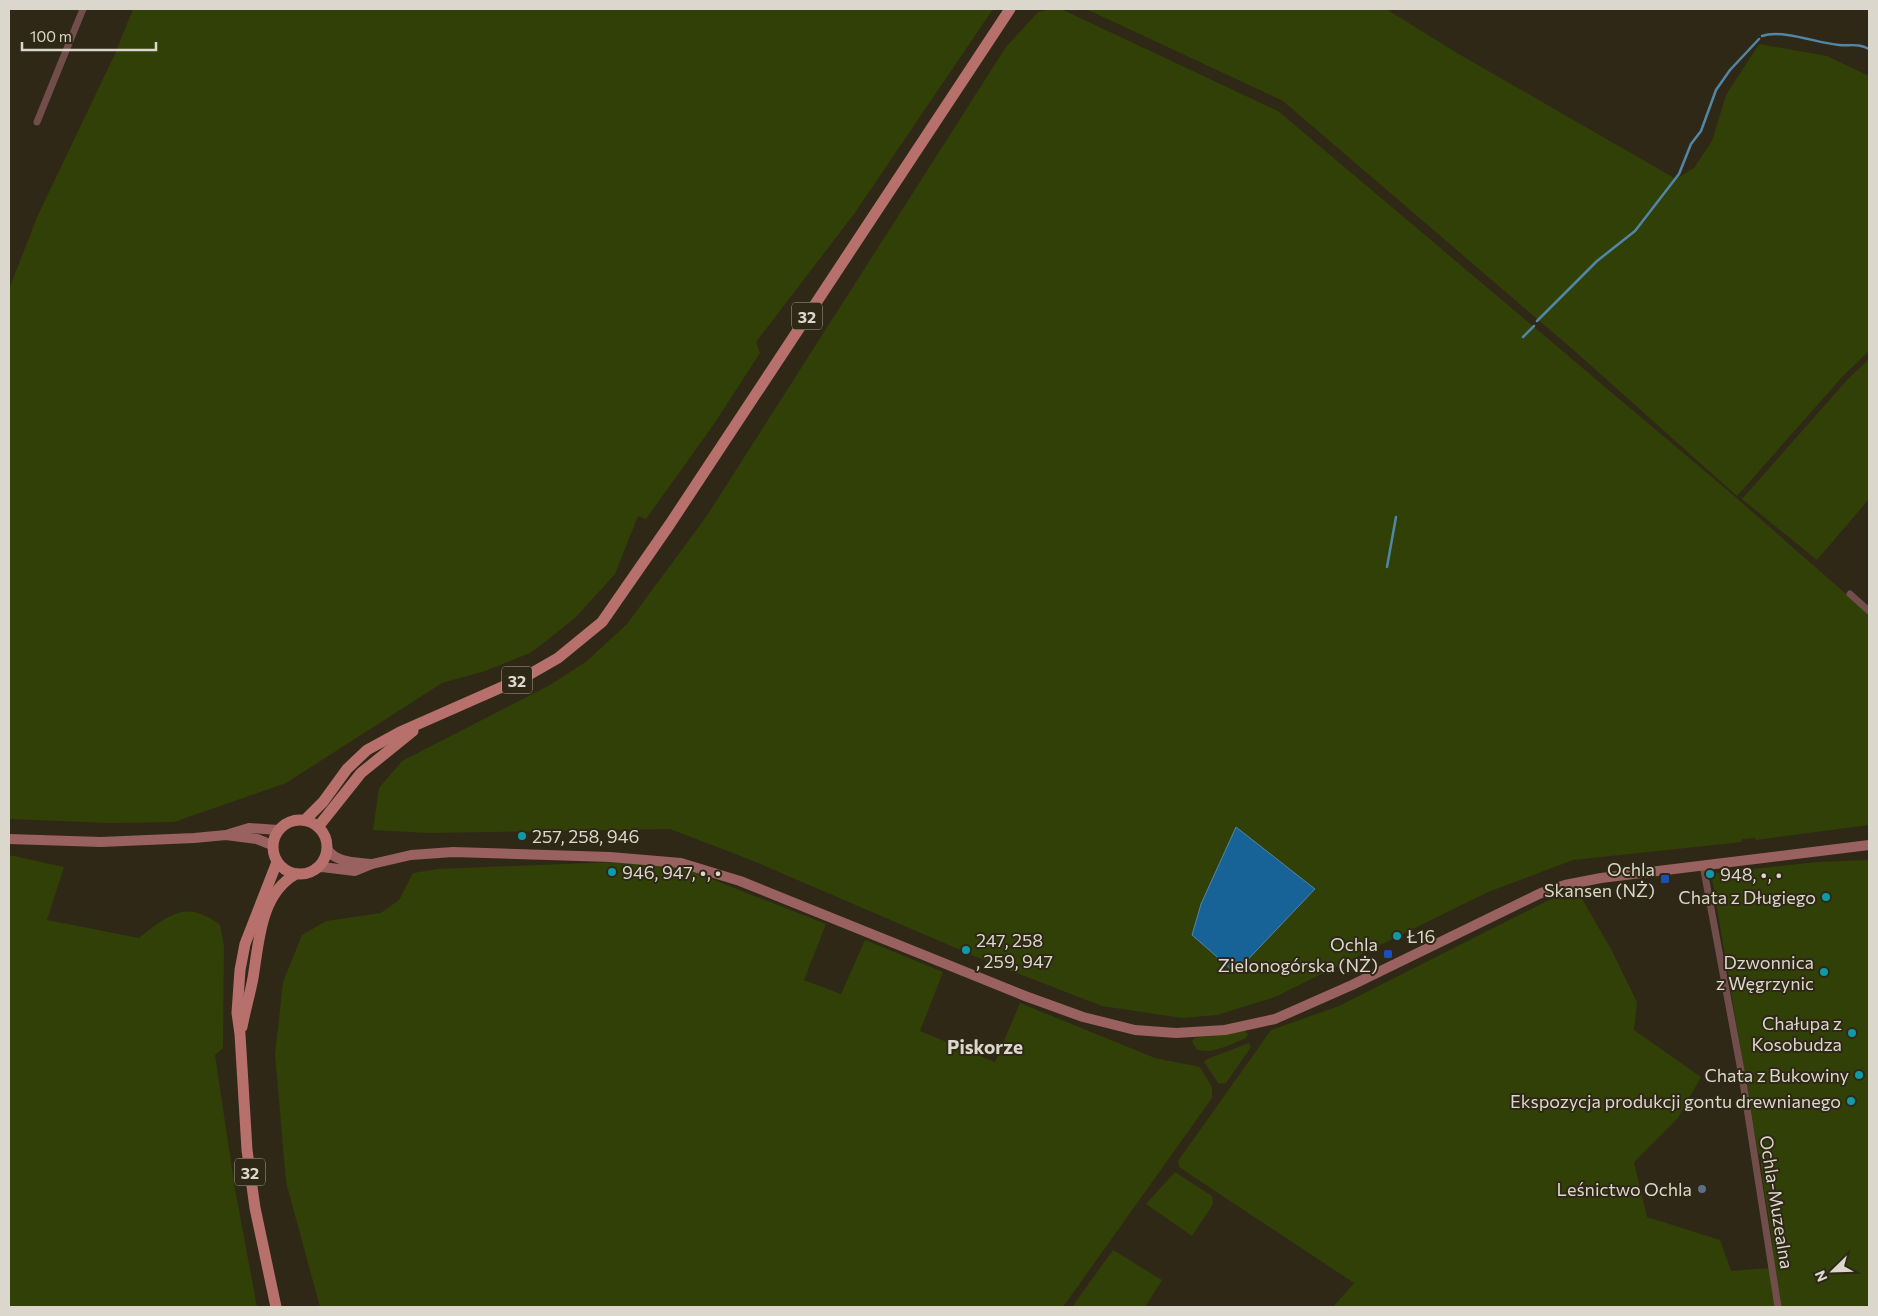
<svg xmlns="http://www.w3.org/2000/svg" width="1878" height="1316" viewBox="0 0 1878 1316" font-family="Commissioner,sans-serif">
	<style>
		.green { fill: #304007 }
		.water { fill: #176397; stroke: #5286a7 }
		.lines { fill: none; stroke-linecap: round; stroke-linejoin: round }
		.stream { stroke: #5286a7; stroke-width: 2.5 }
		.street { stroke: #714e4c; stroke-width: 7 }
		.secondary { stroke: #99615f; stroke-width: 10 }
		.primary { stroke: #b8706d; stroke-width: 11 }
		.culture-dot { fill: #0f9aa8; stroke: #2f2817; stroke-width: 2 }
		.transit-dot { fill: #1a4fb4; stroke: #2f2817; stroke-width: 2 }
		.service-dot { fill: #5c6f8a; stroke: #2f2817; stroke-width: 2 }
		.labels { text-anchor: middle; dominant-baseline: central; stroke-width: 4; stroke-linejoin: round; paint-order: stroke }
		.shield { fill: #2f2817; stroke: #a8a296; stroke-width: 1 }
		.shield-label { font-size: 16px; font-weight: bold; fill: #dcd7cd }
		.poi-label { font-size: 18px; fill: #dcd7cd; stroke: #2f2817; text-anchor: end }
		.street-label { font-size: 18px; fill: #dcd7cd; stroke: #2f2817 }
		.neighbourhood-label { font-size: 19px; font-weight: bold; fill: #dcd7cd; stroke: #2f2817 }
	</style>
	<rect width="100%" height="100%" fill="#2f2817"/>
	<g class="green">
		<path d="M133,9H993L854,214L756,342L760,353L714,424L646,519L638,516L615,574L575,618L541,645L530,653L485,671L442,683L286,783L174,822L110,823L9,819V289L38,215L115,54Z"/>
		<path d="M1052,9H1061L1278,111L1733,495L1869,614V825L1756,840L1755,838L1742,839V842L1573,860L1488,892L1275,997L1217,1015L1182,1018L1102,1006L993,964L751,860L670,829L427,833L373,830L379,788L402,761L550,685L587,661L627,624L706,517L1006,47L1038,12Z"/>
		<path d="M1086,9H1386L1457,53L1676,179L1694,168L1712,141L1726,95L1759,44L1827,56L1869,76V351L1843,376L1737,496L1578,354L1283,101Z"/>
		<path d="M1869,359V499L1817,560L1742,499L1847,380Z"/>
		<path d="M9,855L64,867L47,920L139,938C169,915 186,899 220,925L224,946L223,1048L215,1055L235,1189L257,1307H9Z"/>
		<path d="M663,860L826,924L804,980L841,994L865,940L943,972L920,1031L995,1062L1020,1003L1155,1058L1200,1067L1212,1087V1098L1063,1307H320L286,1182L275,1054L283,982L302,935L326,921L381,913L399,900L413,873L438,869Z"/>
		<path d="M1869,860V1307H1333L1354,1283L1179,1167L1178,1161L1271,1030L1339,1006L1551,899L1578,892L1611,949L1637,1002L1634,1030L1701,1077L1678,1118L1634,1162L1647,1217L1720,1240L1731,1271L1769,1268L1770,1278C1782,1262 1759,1183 1761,1156L1758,1153L1712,878L1716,873L1817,862Z"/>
		<path d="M1245,1031L1248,1034L1246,1038L1225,1047L1210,1051L1197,1050L1192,1042L1194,1038Z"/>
		<path d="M1249,1043L1251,1047L1226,1083L1219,1084L1204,1062L1207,1059Z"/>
		<path d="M1175,1172L1212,1196L1213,1204L1192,1236L1146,1204Z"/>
		<path d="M1113,1250L1162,1280L1145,1307H1072Z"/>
	</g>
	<path class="water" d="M1236,827L1315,889L1238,970H1232L1192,935L1201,904Z"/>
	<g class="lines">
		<g class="stream">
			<path d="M1762,36C1782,29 1817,43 1839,45C1851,46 1858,43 1869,49"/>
			<path d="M1537,321L1597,261L1635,231L1679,174L1691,144L1701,131L1716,90L1730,70L1759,39"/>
			<path d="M1523,337L1534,326"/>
			<path d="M1387,567L1396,517"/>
		</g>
		<g class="street">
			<path d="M37,122L83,9"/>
			<path d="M1850,594L1869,611"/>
			<path d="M1703,865L1742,1076L1778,1307"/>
		</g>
		<g class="secondary">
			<path d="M229,834L249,828L278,830"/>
			<path d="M9,839L101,842L194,838L226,835L257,839L272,845"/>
			<path d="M327,849C336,863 356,862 371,864"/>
			<path d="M316,868L322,867L355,871L372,864L411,855L453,852L610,857L681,863L740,881L1025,996L1083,1017L1135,1030L1176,1033L1225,1030L1275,1019L1352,985L1541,893L1565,885L1601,878L1869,845"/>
		</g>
		<g class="primary">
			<circle cx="300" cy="847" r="27"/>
			<path d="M305,820L323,802L347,769L367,750L400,732L525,677L558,658L602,622L670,524L1010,9"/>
			<path d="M318,827L361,773L413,731"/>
			<path d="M242,1027C245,1011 250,994 253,978C259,942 260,894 296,874"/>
			<path d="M276,1307L255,1208L247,1150L240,1034L237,1013L240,970L245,944L277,862"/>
		</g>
	</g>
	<g class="culture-dot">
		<circle cx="522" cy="836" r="5"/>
		<circle cx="612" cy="872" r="5"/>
		<circle cx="1710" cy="874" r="5"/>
		<circle cx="1826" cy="897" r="5"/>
		<circle cx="1397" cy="936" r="5"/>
		<circle cx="966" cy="950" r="5"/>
		<circle cx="1824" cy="972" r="5"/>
		<circle cx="1852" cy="1033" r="5"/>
		<circle cx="1859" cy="1075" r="5"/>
		<circle cx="1851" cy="1101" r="5"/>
	</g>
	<g class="transit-dot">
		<rect x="1660" y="874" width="10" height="10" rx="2.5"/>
		<rect x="1383" y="949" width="10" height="10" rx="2.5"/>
	</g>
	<circle class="service-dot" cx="1702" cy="1189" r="5"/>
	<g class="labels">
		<g class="shield">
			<rect x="792" y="302.5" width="30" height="27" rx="4"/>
			<rect x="502" y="666.5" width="30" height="27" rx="4"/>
			<rect x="235" y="1158.5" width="30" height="27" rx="4"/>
		</g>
		<g class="shield-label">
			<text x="807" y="316">32</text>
			<text x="517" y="680">32</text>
			<text x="250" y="1172">32</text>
		</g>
		<g class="poi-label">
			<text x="532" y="836" text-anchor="start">257, 258, 946</text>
			<text x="1655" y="869">Ochla<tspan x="1655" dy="21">Skansen (NŻ)</tspan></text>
			<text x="622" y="872" text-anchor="start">946, 947, •, •</text>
			<text x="1720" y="874" text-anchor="start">948, •, •</text>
			<text x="1816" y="897">Chata z Długiego</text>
			<text x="1407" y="936" text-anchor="start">Ł16</text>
			<text x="976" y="940" text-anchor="start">247, 258<tspan x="976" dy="21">, 259, 947</tspan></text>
			<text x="1378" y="944">Ochla<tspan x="1378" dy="21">Zielonogórska (NŻ)</tspan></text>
			<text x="1814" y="962">Dzwonnica<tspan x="1814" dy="21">z Węgrzynic</tspan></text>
			<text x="1842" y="1023">Chałupa z<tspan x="1842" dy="21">Kosobudza</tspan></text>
			<text x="1849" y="1075">Chata z Bukowiny</text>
			<text x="1841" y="1101">Ekspozycja produkcji gontu drewnianego</text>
			<text x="1692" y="1189">Leśnictwo Ochla</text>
		</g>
		<g class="street-label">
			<text transform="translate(1777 1202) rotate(81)">Ochla-Muzealna</text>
		</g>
		<g class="neighbourhood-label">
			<text x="985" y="1046">Piskorze</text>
		</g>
	</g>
	<rect width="1878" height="1316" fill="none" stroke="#dcd7cd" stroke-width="20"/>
	<g transform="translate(1833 1271) rotate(247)" stroke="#2f2817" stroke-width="4" paint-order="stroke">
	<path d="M0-4L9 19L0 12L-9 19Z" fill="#dcd7cd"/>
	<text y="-8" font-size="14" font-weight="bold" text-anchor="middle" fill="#dcd7cd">N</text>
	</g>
	<path d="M22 42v8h134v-8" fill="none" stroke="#dcd7cd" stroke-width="2.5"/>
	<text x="30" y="42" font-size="15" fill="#dcd7cd" stroke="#2f2817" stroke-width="4" paint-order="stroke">100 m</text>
</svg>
